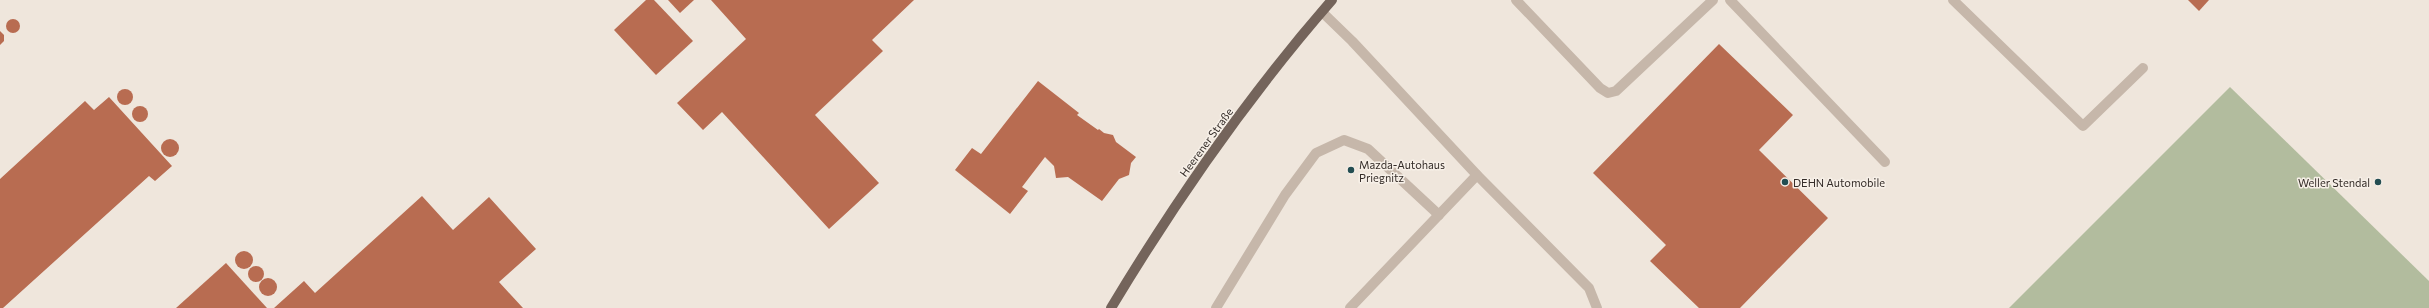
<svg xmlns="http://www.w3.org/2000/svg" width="2429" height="308" viewBox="0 0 2429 308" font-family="Commissioner,sans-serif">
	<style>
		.green { fill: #b2bc9e }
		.building { fill: #b86c51 }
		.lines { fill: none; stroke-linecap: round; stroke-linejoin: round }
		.minor { stroke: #c6b7aa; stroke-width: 10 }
		.major { stroke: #74645b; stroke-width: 10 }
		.poi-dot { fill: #234d51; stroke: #f7f0e8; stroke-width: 1.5 }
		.labels { text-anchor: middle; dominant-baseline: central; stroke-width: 3; stroke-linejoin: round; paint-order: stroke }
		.street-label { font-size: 11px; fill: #342c28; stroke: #f7f0e8 }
		.poi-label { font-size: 11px; fill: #342c28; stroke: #f7f0e8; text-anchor: start }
	</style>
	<rect width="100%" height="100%" fill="#efe6dc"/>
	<path class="green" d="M2230,87L2429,281V308H2009Z"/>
	<g class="building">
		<path d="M646,0H654L693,41L656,75L614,30Z"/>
		<path d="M668,0H694L680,13Z"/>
		<path d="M711,0H914L872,40L883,51L815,115L879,183L829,229L722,112L703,130L677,103L746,39Z"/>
		<path d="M2188,0H2209L2199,11Z"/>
		<circle cx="13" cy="26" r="7"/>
		<path d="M0,31L4,35V41L0,45Z"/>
		<path d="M1719,44L1793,115L1759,150L1828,218L1740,308H1699L1650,261L1666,245L1593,173Z"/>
		<path d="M1038,81L1079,113L1077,115L1098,130L1099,129L1104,133L1113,135L1116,142L1136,157L1131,163L1129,175L1119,179L1102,201L1068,177L1056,178L1054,166L1045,157L1022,187L1028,191L1010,214L955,170L972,148L981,154Z"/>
		<circle cx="125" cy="97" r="8"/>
		<path d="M109,97L172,166L155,181L149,176L3,308H0V179L85,101L94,110Z"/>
		<circle cx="140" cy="114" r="8"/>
		<circle cx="170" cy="148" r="9"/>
		<path d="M422,196L453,230L489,197L536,249L499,282L523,308H274L304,281L315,293Z"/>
		<circle cx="244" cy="260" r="9"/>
		<path d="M226,263L267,308H176Z"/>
		<circle cx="256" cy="274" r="8"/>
		<circle cx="268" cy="287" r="9"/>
	</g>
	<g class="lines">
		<g class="minor">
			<path d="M1516,0L1600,88L1608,93L1616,91L1713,0"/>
			<path d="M1730,0L1885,162"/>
			<path d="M1953,0L2083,126L2143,68"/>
			<path d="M1322,12L1352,41L1477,175L1589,288L1597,308"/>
			<path d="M1216,308L1285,195L1316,153L1344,140L1368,149L1439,215"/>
			<path d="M1350,308L1477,175"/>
		</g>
		<path class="major" d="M1111,308C1176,200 1249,95 1332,0"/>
	</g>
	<g class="poi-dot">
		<circle cx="1351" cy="170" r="4"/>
		<circle cx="1785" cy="182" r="4"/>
		<circle cx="2378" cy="182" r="4"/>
	</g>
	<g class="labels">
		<g class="street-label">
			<text transform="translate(1206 142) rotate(-54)">Heerener Straße</text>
		</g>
		<g class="poi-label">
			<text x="1359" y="164">Mazda-Autohaus<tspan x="1359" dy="13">Priegnitz</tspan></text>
			<text x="1793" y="182">DEHN Automobile</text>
			<text x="2370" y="182" text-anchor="end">Weller Stendal</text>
		</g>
	</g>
</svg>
